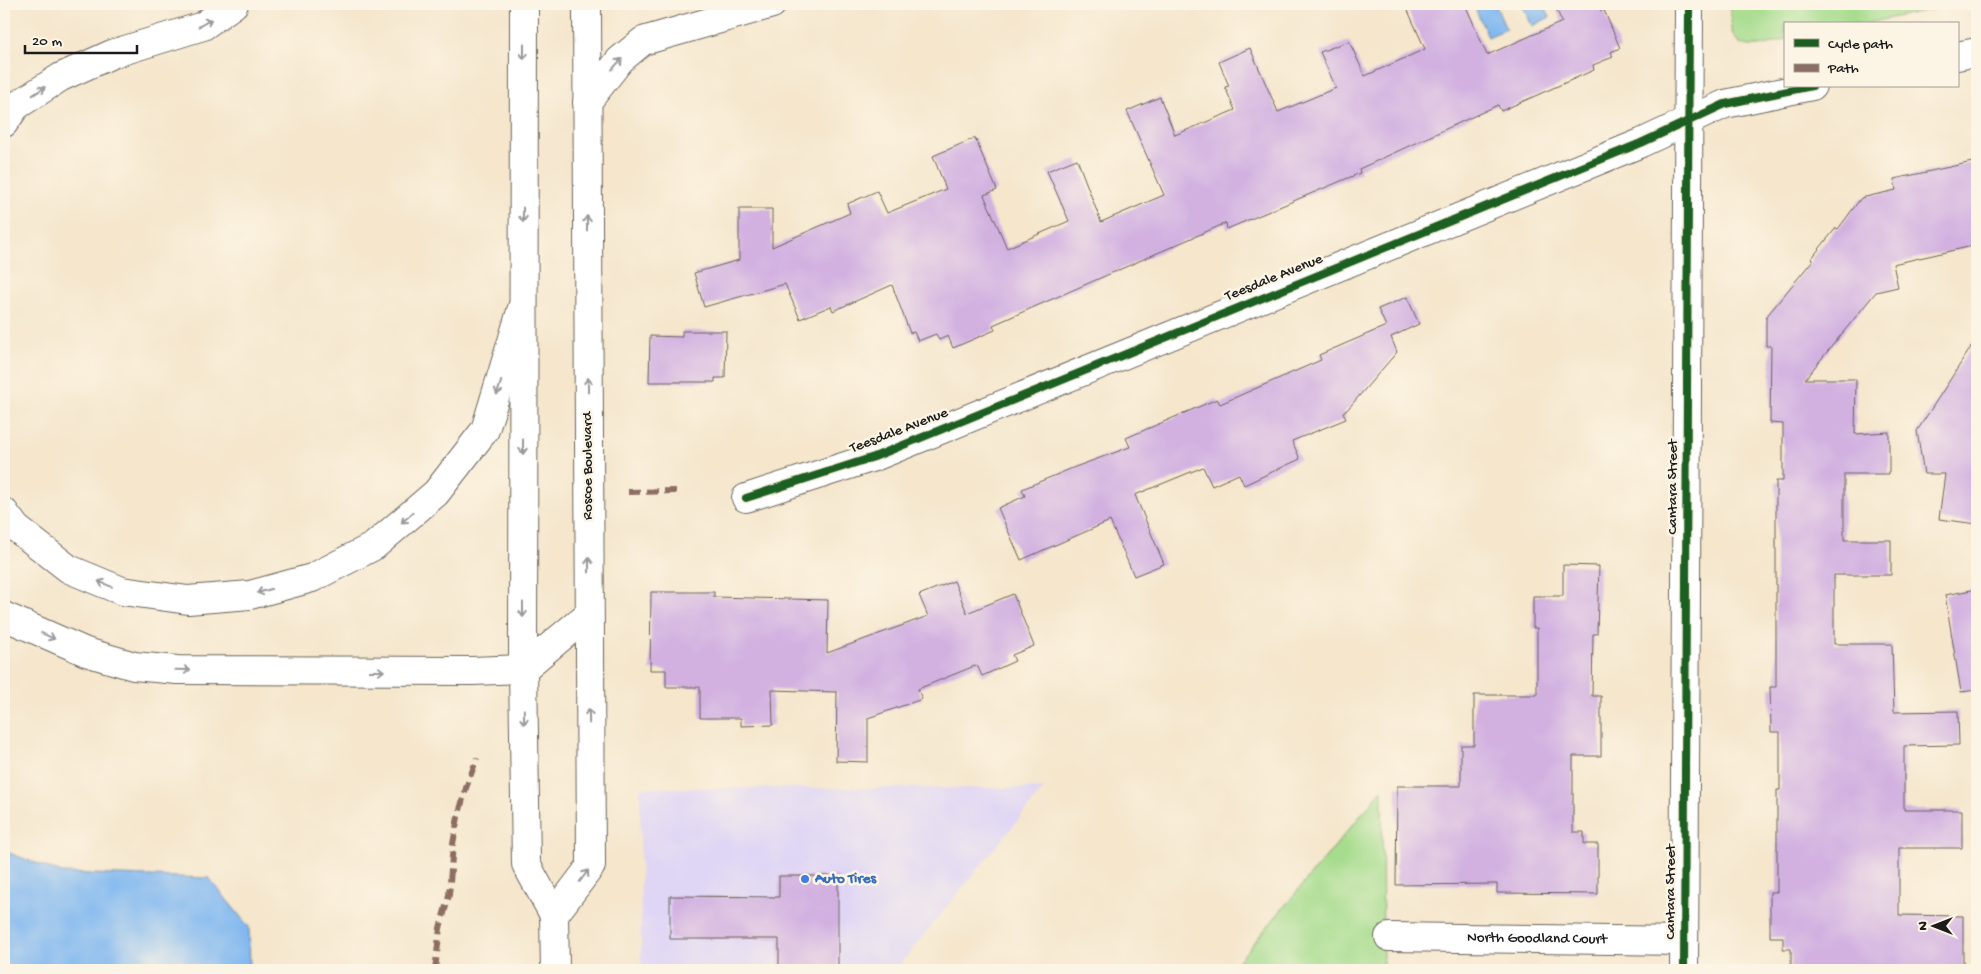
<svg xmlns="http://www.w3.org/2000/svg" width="1981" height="974" viewBox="0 0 1981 974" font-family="'Gochi Hand',sans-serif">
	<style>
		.built { fill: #dfd5f5 }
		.green { fill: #a6dc8d; stroke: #617c54 }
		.water { fill: #81b8f0; stroke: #4e6a86 }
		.building { fill: #d2b1e1 }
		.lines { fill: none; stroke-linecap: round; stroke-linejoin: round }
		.street-casing { stroke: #68635a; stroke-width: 30 }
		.primary-casing { stroke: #68635a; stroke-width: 30 }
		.highway-casing { stroke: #68635a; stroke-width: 30 }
		.street { stroke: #fff; stroke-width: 28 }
		.primary { stroke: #fff; stroke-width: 28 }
		.highway { stroke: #fff; stroke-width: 28 }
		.quiet { stroke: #8d6e63; stroke-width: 6; stroke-dasharray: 12 6; stroke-linecap: butt }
		.cycleway-casing { stroke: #fcf5e5; stroke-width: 11 }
		.cycleway { stroke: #1b5e20; stroke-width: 8 }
		.oneway { stroke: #999 }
		.shop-dot { fill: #3f7fe0; stroke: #fcf5e5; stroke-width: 2 }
		.labels { text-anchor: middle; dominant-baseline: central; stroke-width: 5; stroke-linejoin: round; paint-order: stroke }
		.street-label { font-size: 15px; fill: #1c1c1c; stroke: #fcf5e5 }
		.shop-label { font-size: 15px; font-weight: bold; fill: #366cbe; stroke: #fcf5e5; text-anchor: start }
	</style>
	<rect width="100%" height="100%" fill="#fcf5e5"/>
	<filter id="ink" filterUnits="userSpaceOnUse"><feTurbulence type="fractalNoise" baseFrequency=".02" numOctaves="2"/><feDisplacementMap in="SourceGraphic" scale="10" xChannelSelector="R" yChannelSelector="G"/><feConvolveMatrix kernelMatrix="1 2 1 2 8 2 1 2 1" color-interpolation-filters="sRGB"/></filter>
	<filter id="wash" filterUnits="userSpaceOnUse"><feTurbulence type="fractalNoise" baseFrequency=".0096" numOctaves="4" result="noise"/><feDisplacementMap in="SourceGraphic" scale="20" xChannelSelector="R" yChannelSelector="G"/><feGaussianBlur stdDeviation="1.12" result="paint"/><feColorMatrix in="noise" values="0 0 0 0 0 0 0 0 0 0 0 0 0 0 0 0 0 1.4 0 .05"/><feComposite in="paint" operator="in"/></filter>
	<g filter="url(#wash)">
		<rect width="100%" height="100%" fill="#f5e6cc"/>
		<path class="built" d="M640,788H1044L895,970H641Z"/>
		<g class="green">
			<path d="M1731,4H1956L1863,24H1785V40C1767,44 1740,55 1732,32C1729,24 1731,12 1731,4Z"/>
			<path d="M1382,790L1383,970H1231Z"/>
		</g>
		<g class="water">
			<path d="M1473,4H1495L1506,29L1488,37Z"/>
			<path d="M1522,4H1544L1550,17L1532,26Z"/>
			<path d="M4,851L62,873L209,878L249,927L250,970H4Z"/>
		</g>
		<g id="blocks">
			<g class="building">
				<path d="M1405,4H1465L1487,55L1562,22L1554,4H1599L1601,11L1604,10L1620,48L1611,52L1613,57L1593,65L1594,70L1501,111L1498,105L1359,169L1360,173L1227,229L1226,223L993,325L995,330L953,348L948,336L939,340L936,334L918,341L914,332L910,333L892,285L833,311L831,306L800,319L785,284L704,307L694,273L739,260V209H772V247L850,213L847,204L877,191L887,213L946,189L933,156L975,138L997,190L984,195L1007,248L1069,221L1047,171L1077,159L1101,222L1164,195L1127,111L1160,97L1175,135L1235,110L1225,87L1229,86L1219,62L1250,48L1278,112L1336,88L1320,52L1349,41L1365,76L1425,49Z"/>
				<path d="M1977,161V245L1893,264L1898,287L1876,292L1805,379H1856L1855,434L1889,432V474H1844V540H1891V575H1834V644H1892L1894,712L1958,711L1959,745L1904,746V810H1962V848H1899V915L1963,916V970H1791V949H1783V937H1770V892H1777V790H1780V732H1771L1770,687H1776V481H1783V424L1770,423L1771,346H1766V317L1813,260L1811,259L1836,228L1838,229L1861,198L1896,190L1894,179Z"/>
				<path d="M1407,297L1419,324L1391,337L1397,352L1347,410L1343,412L1346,419L1292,441L1300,459L1244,485L1239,474L1212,486L1203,467L1135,495L1164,564L1134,576L1110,521L1021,560L998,508L1025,496L1022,489L1075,467L1130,447L1126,438L1217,399L1220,404L1321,360L1319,355L1386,326L1378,309Z"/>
				<path d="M682,331H726L725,378H715V382H649L650,336L682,337Z"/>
				<path d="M1977,338V524L1939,519L1945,474H1924L1917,431Z"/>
				<path d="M1563,565L1599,566L1597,634H1593L1592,696H1601V756H1573V832H1584V844H1598V894L1497,893V884L1396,885L1397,786H1461V745H1474V695H1537V628H1533V596H1563Z"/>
				<path d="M954,581L967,613L1013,594L1034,646L1012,655L1015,661L982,676L977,665L918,689L922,699L868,718V762L836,761L837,692L772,690L773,725L741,726V718H700V687H666V670H650L651,592H714V597L828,600L827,653L928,616L919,595Z"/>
				<path d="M1977,589V690L1961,692L1945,595Z"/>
				<path d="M779,876H838V970H779V939H670V896L779,897Z"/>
			</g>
		</g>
	</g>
	<g filter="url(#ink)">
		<use href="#blocks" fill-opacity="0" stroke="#68635a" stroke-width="1"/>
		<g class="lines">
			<defs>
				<g id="street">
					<path d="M1957,56L1977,52"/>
					<path d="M746,498L874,457L1641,143L1725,104L1812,86"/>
					<path id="s1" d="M1389,937L1684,941"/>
					<path d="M1684,970L1689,4"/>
				</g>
				<g id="primary">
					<path d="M524,4L523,669L526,864L554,915L555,970"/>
					<path d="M554,915L591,866L587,4"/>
				</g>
				<g id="highway">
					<path d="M587,102L620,60L643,41L772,4"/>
					<path d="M4,123L16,106L61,77L112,54L203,26L234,4"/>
					<path d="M4,512L16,528L69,569L122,591L188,600L250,595L312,578L374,546L436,493L485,430L522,308"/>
					<path d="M4,616L86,652L134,666L177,670L473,671L523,669L589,614"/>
				</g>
			</defs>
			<use href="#street" class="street-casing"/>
			<use href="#primary" class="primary-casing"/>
			<use href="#highway" class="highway-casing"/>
			<use href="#street" class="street"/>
			<use href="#primary" class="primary"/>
			<use href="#highway" class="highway"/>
			<g class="quiet">
				<path d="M628,492L679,491"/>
				<path d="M435,970L440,928L449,895L453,844L458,817L466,788L477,758"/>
			</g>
			<defs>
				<g id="cycleway">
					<path d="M746,498L874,457L1641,143L1725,104L1812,86"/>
					<path d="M1684,970L1689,4"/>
				</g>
			</defs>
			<use href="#cycleway" class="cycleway-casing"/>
			<use href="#cycleway" class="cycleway"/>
		</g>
		<defs><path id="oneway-shaft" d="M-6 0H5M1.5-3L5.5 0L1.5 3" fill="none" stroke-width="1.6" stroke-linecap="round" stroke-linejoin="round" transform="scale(1.25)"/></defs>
		<g class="oneway">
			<use href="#oneway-shaft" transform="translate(205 23) rotate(-30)"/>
			<use href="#oneway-shaft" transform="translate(524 52) rotate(90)"/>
			<use href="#oneway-shaft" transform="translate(617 64) rotate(-48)"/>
			<use href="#oneway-shaft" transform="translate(39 91) rotate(-33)"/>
			<use href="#oneway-shaft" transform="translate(523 215) rotate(90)"/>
			<use href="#oneway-shaft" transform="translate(587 223) rotate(-90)"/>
			<use href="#oneway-shaft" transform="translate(588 385) rotate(-90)"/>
			<use href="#oneway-shaft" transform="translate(499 388) rotate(108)"/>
			<use href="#oneway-shaft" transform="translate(523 447) rotate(90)"/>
			<use href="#oneway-shaft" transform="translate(407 518) rotate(139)"/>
			<use href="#oneway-shaft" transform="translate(589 565) rotate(-90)"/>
			<use href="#oneway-shaft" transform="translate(105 584) rotate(-157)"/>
			<use href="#oneway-shaft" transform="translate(264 591) rotate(164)"/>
			<use href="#oneway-shaft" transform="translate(523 610) rotate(90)"/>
			<use href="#oneway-shaft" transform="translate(48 636) rotate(24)"/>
			<use href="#oneway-shaft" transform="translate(183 670) rotate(1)"/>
			<use href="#oneway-shaft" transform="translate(377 671)"/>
			<use href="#oneway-shaft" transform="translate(589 716) rotate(-91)"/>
			<use href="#oneway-shaft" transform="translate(524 717) rotate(89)"/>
			<use href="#oneway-shaft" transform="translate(584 876) rotate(-53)"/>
		</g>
	</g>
	<circle class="shop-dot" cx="805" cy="879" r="5"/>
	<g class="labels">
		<g class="street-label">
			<text transform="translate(1274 278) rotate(-22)">Teesdale Avenue</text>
			<text transform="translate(899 431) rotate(-21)">Teesdale Avenue</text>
			<text transform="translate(588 466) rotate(-90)">Roscoe Boulevard</text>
			<text transform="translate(1673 487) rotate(-90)">Cantara Street</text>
			<text transform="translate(1671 892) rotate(-90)">Cantara Street</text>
			<text stroke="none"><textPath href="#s1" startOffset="148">North Goodland Court</textPath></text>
		</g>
		<g class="shop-label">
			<text x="815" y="879">Auto Tires</text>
		</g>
	</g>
	<rect width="1981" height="974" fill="none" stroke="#fcf5e5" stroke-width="20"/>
	<rect x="1784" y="22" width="175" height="65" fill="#fcf5e5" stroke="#a29e95"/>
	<rect x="1794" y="39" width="25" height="8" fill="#1b5e20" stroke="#a29e95"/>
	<text x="1828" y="48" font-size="15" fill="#1c1c1c">Cycle path</text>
	<rect x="1794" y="64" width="25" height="8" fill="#8d6e63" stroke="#a29e95"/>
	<text x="1828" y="72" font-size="15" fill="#1c1c1c">Path</text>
	<g transform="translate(1934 926) rotate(270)" stroke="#fcf5e5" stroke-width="4" paint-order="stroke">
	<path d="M0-4L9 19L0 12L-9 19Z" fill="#1c1c1c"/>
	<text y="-8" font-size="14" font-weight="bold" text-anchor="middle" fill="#1c1c1c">N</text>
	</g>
	<path d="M25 45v8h112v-8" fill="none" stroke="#1c1c1c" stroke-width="2.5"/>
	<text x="32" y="45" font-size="15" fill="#1c1c1c" stroke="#fcf5e5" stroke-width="4" paint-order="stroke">20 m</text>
</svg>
